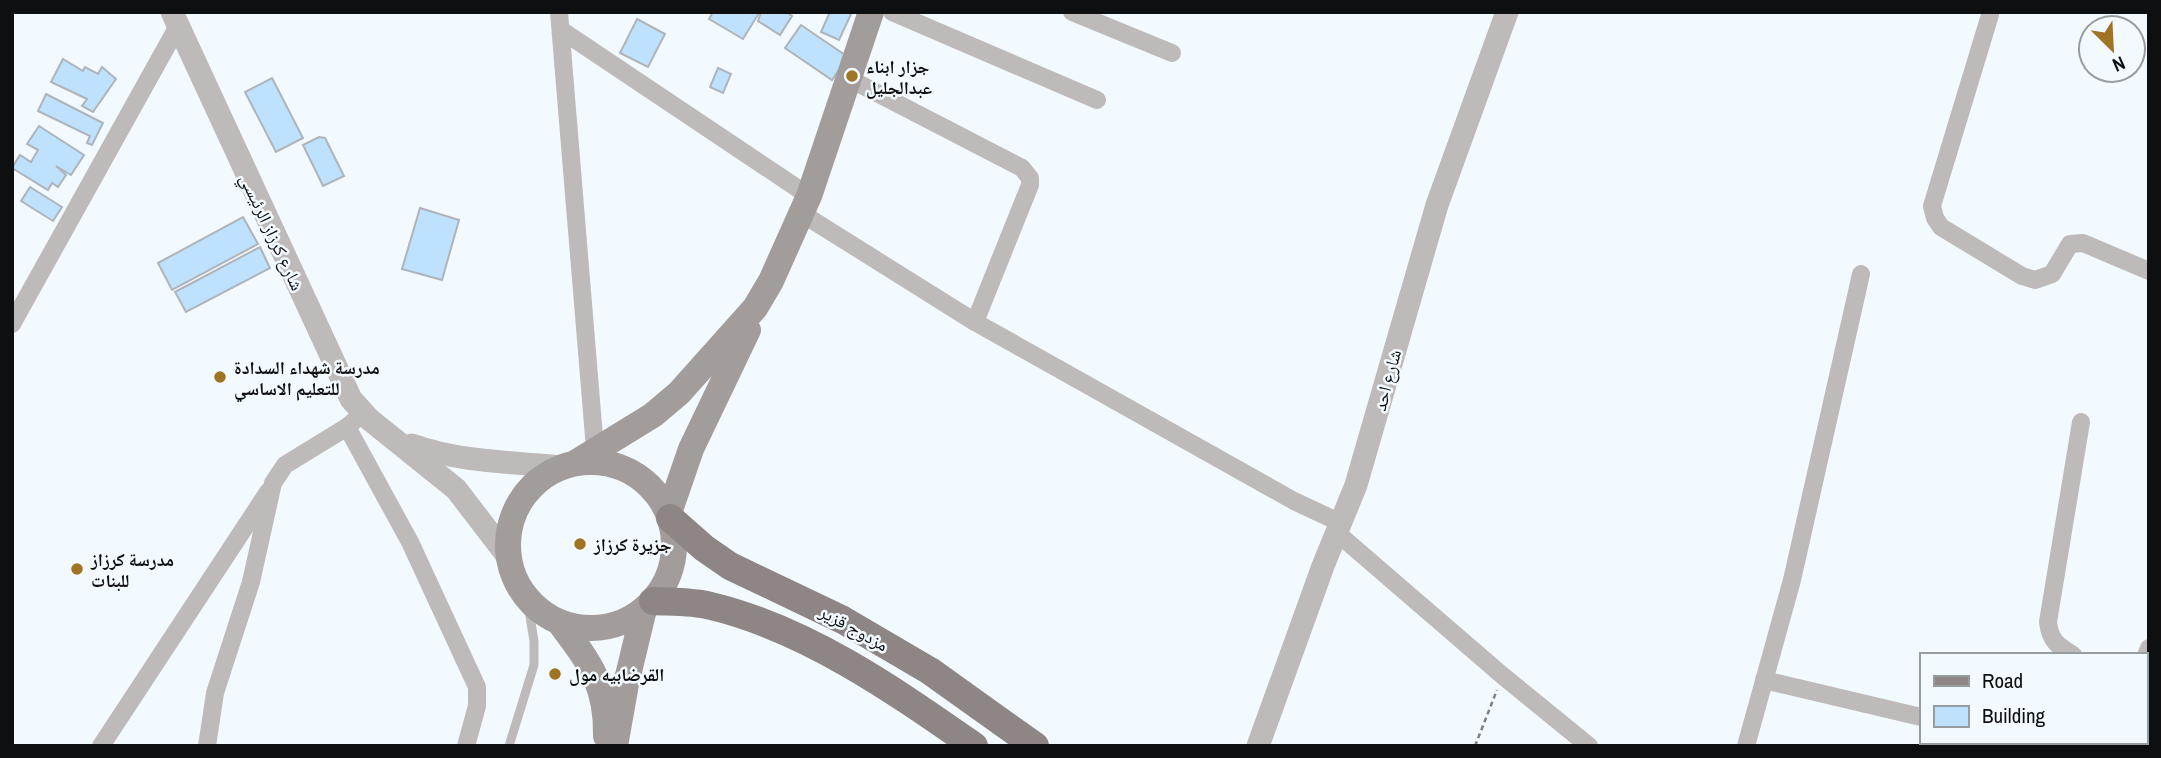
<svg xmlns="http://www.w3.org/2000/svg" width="2161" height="758" viewBox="0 0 2161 758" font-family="'Archivo Narrow','Noto Naskh Arabic',sans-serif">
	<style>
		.building { fill: #bee1fd; stroke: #aeb4b9; stroke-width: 2 }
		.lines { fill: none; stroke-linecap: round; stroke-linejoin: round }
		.path { stroke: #7e8286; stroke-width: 2.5; stroke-dasharray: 5 3.5; stroke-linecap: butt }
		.service { stroke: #bebaba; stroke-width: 9 }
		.minor { stroke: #bebaba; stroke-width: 18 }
		.tertiary { stroke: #bebaba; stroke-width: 23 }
		.secondary { stroke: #a29c9b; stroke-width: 26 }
		.primary { stroke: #8d8685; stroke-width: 28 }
		.poi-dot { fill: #9f7524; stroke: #f3faff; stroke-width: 2.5 }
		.labels { text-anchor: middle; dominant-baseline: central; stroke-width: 5; stroke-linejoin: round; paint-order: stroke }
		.poi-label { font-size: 18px; font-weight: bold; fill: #0d0f11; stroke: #f3faff; text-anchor: start }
		.street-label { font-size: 18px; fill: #0d0f11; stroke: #f3faff }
	</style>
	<rect width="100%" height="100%" fill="#f3faff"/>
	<g class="building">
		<path d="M713,12H757L759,13L743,39L709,19Z"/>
		<path d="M761,12H786L792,16L780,35L758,21Z"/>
		<path d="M830,12H852L839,40L821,32Z"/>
		<path d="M637,19L665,34L648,67L620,53Z"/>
		<path d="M801,25L848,57L832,80L785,48Z"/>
		<path d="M63,59L83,71L85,67L98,74L102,67L116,79L93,112L82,106L87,99L51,82Z"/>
		<path d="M718,68L731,74L723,93L710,87Z"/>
		<path d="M272,78L303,138L276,152L245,92Z"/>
		<path d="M46,94L103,123L92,145L87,143L90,136L38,111Z"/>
		<path d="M39,126L84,155L71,175L56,166L66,175L58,187L52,183L48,190L12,168L20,155L31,162L38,150L27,144Z"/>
		<path d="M319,137L325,138L344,176L323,186L303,145Z"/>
		<path d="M30,187L62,207L53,221L21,201Z"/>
		<path d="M420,208L459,220L442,280L402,269Z"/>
		<path d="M243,217L258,244L172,290L158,263Z"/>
		<path d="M260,247L270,268L186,312L175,292Z"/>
	</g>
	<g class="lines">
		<path class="path" d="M1475,746L1497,690"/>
		<path class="service" d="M509,746L534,665V641L527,598"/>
		<g class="minor">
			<path d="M559,12L595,449"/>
			<path d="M892,12L1097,100"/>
			<path d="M1072,12L1172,53"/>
			<path d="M1990,15L1932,206L1935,218L1941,227L2022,276L2035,280L2052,274L2070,244L2083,243L2149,271"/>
			<path d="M561,30L809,196"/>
			<path d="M848,78L1022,168L1030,178V185L975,322"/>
			<path d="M801,213L975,322L1294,501L1339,522"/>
			<path d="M12,324L178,26"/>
			<path d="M347,427L410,542L477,687V706L466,746"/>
			<path d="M1336,532L1503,676L1589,746"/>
			<path d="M2073,655C2058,646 2050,641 2048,622L2081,422"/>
			<path d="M2145,658L2149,648"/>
			<path d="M1764,680L1921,717"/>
			<path d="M2145,713L2149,719"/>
			<path d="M101,746L268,492"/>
			<path d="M207,746L215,693L251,582L273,483L285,465L347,427L363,413"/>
			<path d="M1746,746L1792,580L1861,274"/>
		</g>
		<g class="tertiary">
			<path d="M172,12L351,399L369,419L456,489L509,558"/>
			<path d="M412,445C460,462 511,462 562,467"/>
			<path d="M1258,746L1323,566L1356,485L1437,205L1507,12"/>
		</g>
		<g class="secondary">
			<circle cx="591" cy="545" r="83"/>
			<path d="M575,463L653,415L679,393L755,308L771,281L809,196L871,12"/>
			<path d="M669,513L691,449L748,330"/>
			<path d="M559,622C589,662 607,684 606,736"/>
			<path d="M615,746L626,684L644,609"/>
		</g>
		<g class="primary">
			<path d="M670,518L704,548L730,566L843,620L930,671L1035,746"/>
			<path d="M653,601C672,602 692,601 711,606C807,629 895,691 974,746"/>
		</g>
	</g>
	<g class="poi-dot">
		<circle cx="852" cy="76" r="7"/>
		<circle cx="220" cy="377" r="7"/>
		<circle cx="580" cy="544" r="7"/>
		<circle cx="77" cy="569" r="7"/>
		<circle cx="555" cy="674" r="7"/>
	</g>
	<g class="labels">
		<g class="poi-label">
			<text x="866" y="66">جزار ابناء<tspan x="866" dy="21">عبدالجليل</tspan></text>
			<text x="234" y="367">مدرسة شهداء السدادة<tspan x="234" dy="21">للتعليم الاساسي</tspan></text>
			<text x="594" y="544">جزيرة كرزاز</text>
			<text x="91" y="559">مدرسة كرزاز<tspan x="91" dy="21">للبنات</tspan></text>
			<text x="569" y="674">القرضابيه مول</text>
		</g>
		<g class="street-label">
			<text transform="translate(272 232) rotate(65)">شارع كرزاز الرئيسي</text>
			<text transform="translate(1387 380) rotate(-75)">شارع احد</text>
			<text transform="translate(854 628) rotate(29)">مزدوج قزير</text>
		</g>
	</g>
	<rect width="2161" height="758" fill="none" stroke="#0d0f11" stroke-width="28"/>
	<rect x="1920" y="653" width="228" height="91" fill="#f3faff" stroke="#979ca0" stroke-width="2"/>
	<rect x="1934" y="676" width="35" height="10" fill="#8d8685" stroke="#979ca0" stroke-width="2"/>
	<text x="1982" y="688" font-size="21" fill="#0d0f11">Road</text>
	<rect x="1934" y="706" width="35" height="21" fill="#bee1fd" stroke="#979ca0" stroke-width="2"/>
	<text x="1982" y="723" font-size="21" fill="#0d0f11">Building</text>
	<g transform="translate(2112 49) rotate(156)"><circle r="33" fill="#f3faff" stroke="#979ca0" stroke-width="2"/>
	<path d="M0-5L12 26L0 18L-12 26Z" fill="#9f7524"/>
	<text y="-10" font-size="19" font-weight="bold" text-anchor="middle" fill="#0d0f11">N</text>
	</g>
</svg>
